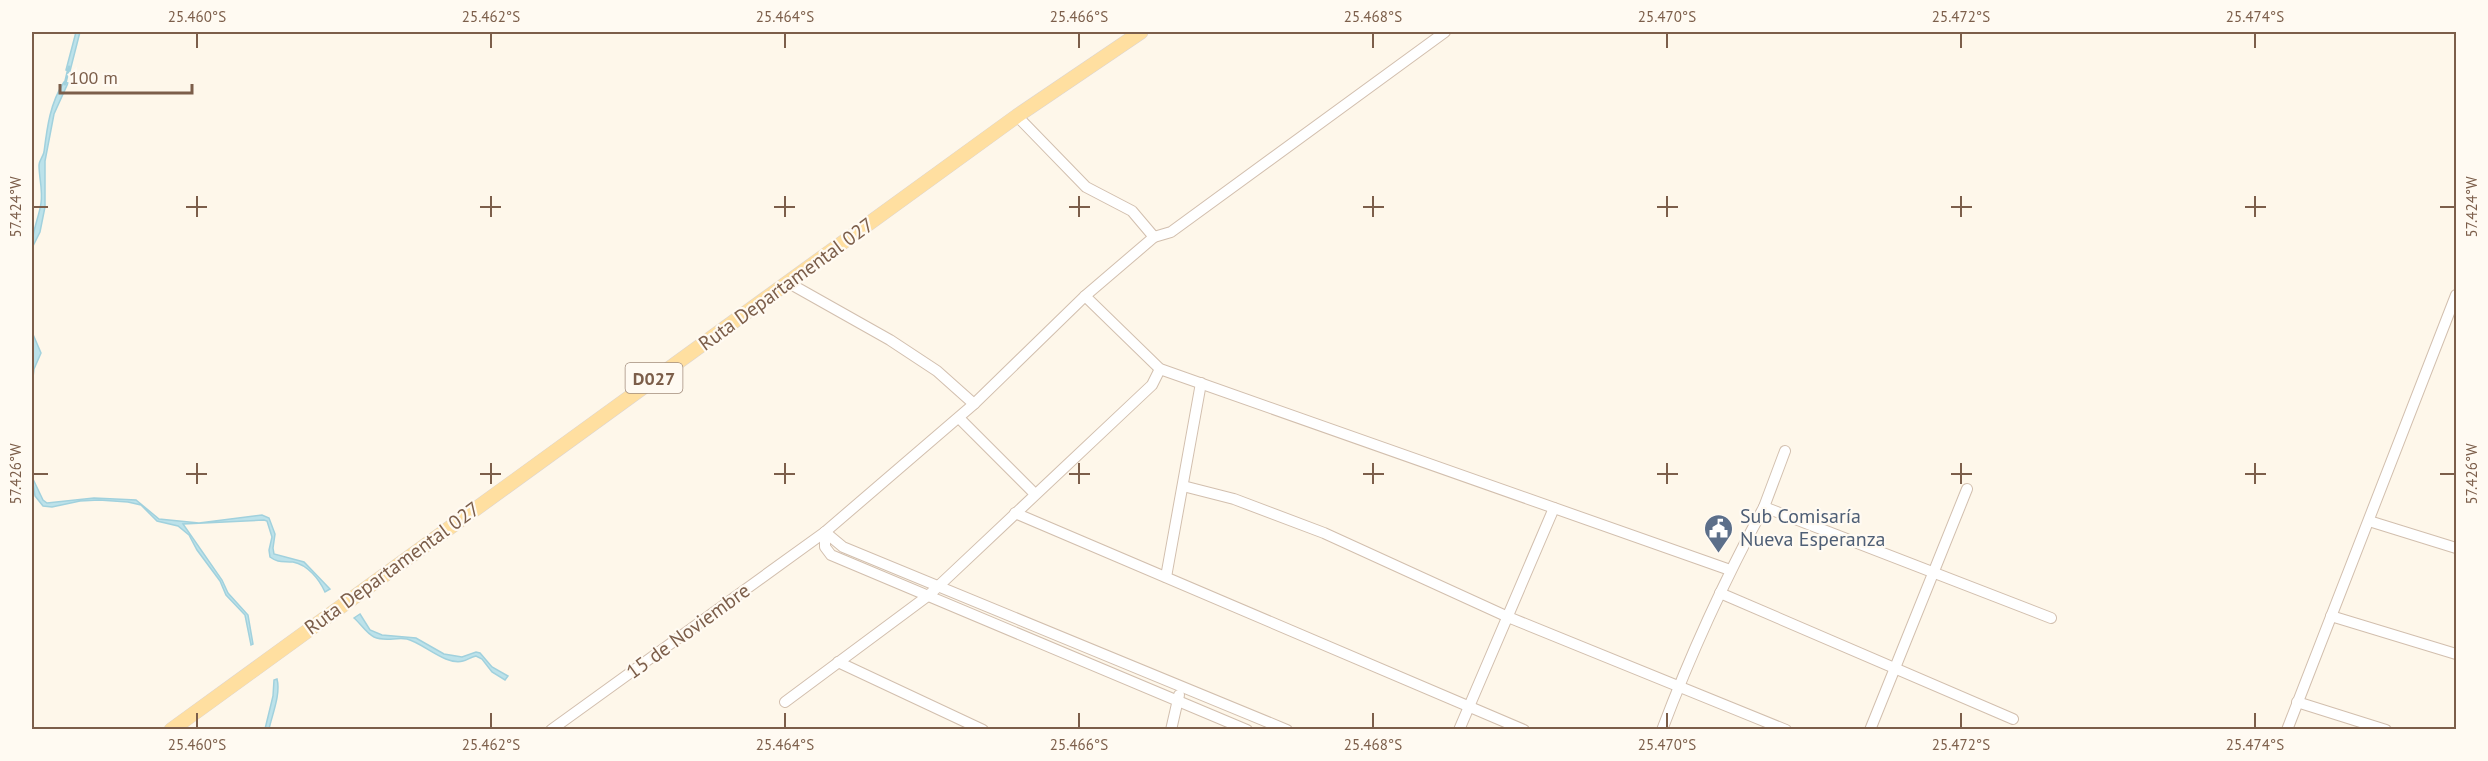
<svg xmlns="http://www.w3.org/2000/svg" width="2488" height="761" viewBox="0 0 2488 761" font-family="'PT Sans',sans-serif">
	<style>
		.water { fill: #bce2ea; stroke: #a1d1dd; stroke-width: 1.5 }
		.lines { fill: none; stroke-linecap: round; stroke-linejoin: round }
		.stream { stroke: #a1d1dd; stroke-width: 3 }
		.minor-casing { stroke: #d2bfae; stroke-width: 12 }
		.major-casing { stroke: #ddd5d0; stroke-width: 15 }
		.minor { stroke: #fff; stroke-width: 10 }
		.major { stroke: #ffdfa0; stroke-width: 14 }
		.ticks { fill: none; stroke: #7c5e4a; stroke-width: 2 }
		.labels { text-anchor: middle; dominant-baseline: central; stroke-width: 4.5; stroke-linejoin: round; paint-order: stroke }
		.shield { fill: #fffaf2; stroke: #a38d7c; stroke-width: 1.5 }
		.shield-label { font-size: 18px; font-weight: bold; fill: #7c5e4a }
		.street-label { font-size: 20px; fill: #7c5e4a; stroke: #fffaf2 }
		.service-label { font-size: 20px; fill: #4e5e75; stroke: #fffaf2; text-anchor: start }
		.neatline { fill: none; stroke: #7c5e4a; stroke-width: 2 }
		.ticks-label { font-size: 15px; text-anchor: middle; fill: #7c5e4a }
	</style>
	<rect width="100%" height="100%" fill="#fef7ea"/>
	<g class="water">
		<path d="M76,32H80L70,71L66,70Z"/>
		<path d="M64,82L68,83L54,114L45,161V207L40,232L32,248C31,233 39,218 41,203C43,190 39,178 39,165C39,161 43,157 44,152C47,128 50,103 64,82Z"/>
		<path d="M32,332L41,353L34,369L32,386Z"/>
		<path d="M32,477L43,500L47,503L94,498L136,500L159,519L199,523L262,515L269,518L275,534L273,548L274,554L304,562L330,589L325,592C319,579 308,565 293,562C283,561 278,563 270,557L269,550L272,537L267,521L264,520L183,524L222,580L228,593L248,615L253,644L251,645L245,615L226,595L220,581L197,550L189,535L178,526L157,521L141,505L128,502L99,500L80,501L52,507L43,506L35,496Z"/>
		<path d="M360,614L370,630L382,635L416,638L444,654L462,657L476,652L480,653L492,667L508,676L505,680L492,672L482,659L476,656C471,657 467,660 463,661C446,666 423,643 407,639C396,637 385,642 374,637C366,633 361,624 354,618Z"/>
		<path d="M277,679C281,694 272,715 269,729H265L273,696L274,680Z"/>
	</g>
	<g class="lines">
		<path class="stream" d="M65,84L69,67"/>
		<defs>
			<g id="minor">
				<path d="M1154,237L1171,232L1445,32"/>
				<path d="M1085,296L1160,369L1730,570"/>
				<path d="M974,404L1085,296L1154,237L1132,211L1086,187L1017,116"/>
				<path d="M959,418L1035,494"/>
				<path d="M1183,486L1234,499L1324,533L1508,617L1786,730"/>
				<path d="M1764,507L1785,451"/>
				<path d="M1015,513L1524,730"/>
				<path d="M2369,521L2456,548"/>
				<path d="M825,532L843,547L1287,730"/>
				<path d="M825,532V547L831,555L1247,730"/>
				<path d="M1166,577L1201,383"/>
				<path d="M1720,593L2013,719"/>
				<path d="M2331,616L2456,654"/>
				<path d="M838,662L983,730"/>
				<path d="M785,702L929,595L1152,385L1160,369"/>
				<path d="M2297,702L2386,730"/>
				<path d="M551,730L825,532L974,404L937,371L890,340L787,282"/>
				<path d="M1171,730L1179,695"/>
				<path d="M1459,730L1554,508"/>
				<path d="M1662,730C1691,653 1725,579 1764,507L2051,618"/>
				<path d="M1870,730L1967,489"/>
				<path d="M2287,730L2456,295"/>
			</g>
			<path id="major" d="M171,730L1017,116L1141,32"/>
		</defs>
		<use href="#minor" class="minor-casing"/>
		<use href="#major" class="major-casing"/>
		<use href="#minor" class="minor"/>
		<use href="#major" class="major"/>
	</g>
	<path class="ticks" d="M197,33V48M491,33V48M785,33V48M1079,33V48M1373,33V48M1667,33V48M1961,33V48M2255,33V48M197,196V217M491,196V217M785,196V217M1079,196V217M1373,196V217M1667,196V217M1961,196V217M2255,196V217M33,207H48M186,207H207M480,207H501M774,207H795M1069,207H1090M1363,207H1384M1657,207H1678M1951,207H1972M2245,207H2266M2440,207H2455M197,463V484M491,463V484M785,463V484M1079,463V484M1373,463V484M1667,463V484M1961,463V484M2255,463V484M33,474H48M186,474H207M480,474H501M774,474H795M1069,474H1090M1363,474H1384M1657,474H1678M1951,474H1972M2245,474H2266M2440,474H2455M197,713V728M491,713V728M785,713V728M1079,713V728M1373,713V728M1667,713V728M1961,713V728M2255,713V728"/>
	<defs>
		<symbol id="civic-pin" viewBox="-11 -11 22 30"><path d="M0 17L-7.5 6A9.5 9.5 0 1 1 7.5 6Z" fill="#5c6f8a" stroke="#fffaf2"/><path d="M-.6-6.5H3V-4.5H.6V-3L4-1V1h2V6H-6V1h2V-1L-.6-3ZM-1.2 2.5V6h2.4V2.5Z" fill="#fff"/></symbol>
	</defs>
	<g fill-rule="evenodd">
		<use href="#civic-pin" x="1702" y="512" width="33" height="45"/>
	</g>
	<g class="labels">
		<rect class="shield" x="625.5" y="363" width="57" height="30" rx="4.5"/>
		<g class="shield-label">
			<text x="654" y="378">D027</text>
		</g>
		<g class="street-label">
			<text transform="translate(786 284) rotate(-36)">Ruta Departamental 027</text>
			<text transform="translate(392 568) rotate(-36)">Ruta Departamental 027</text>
			<text transform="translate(688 631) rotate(-36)">15 de Noviembre</text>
		</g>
		<g class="service-label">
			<text x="1740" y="516">Sub Comisaría<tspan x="1740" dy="23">Nueva Esperanza</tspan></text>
		</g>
	</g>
	<rect width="2488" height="761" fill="none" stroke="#fffaf2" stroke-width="66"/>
	<path d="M60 84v9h132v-9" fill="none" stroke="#7c5e4a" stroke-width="3"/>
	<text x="69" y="84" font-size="18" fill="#7c5e4a" stroke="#fffaf2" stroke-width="4.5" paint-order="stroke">100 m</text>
	<rect x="33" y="33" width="2422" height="695" class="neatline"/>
	<g class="ticks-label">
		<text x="197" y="22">25.460°S</text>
		<text x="491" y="22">25.462°S</text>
		<text x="785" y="22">25.464°S</text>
		<text x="1079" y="22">25.466°S</text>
		<text x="1373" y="22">25.468°S</text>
		<text x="1667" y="22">25.470°S</text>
		<text x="1961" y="22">25.472°S</text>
		<text x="2255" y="22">25.474°S</text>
		<text transform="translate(2472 207) rotate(-90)" y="5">57.424°W</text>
		<text transform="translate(16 207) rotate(-90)" y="5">57.424°W</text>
		<text transform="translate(2472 474) rotate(-90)" y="5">57.426°W</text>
		<text transform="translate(16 474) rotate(-90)" y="5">57.426°W</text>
		<text x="197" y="750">25.460°S</text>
		<text x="491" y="750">25.462°S</text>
		<text x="785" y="750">25.464°S</text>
		<text x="1079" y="750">25.466°S</text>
		<text x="1373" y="750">25.468°S</text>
		<text x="1667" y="750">25.470°S</text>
		<text x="1961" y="750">25.472°S</text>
		<text x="2255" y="750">25.474°S</text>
	</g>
</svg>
